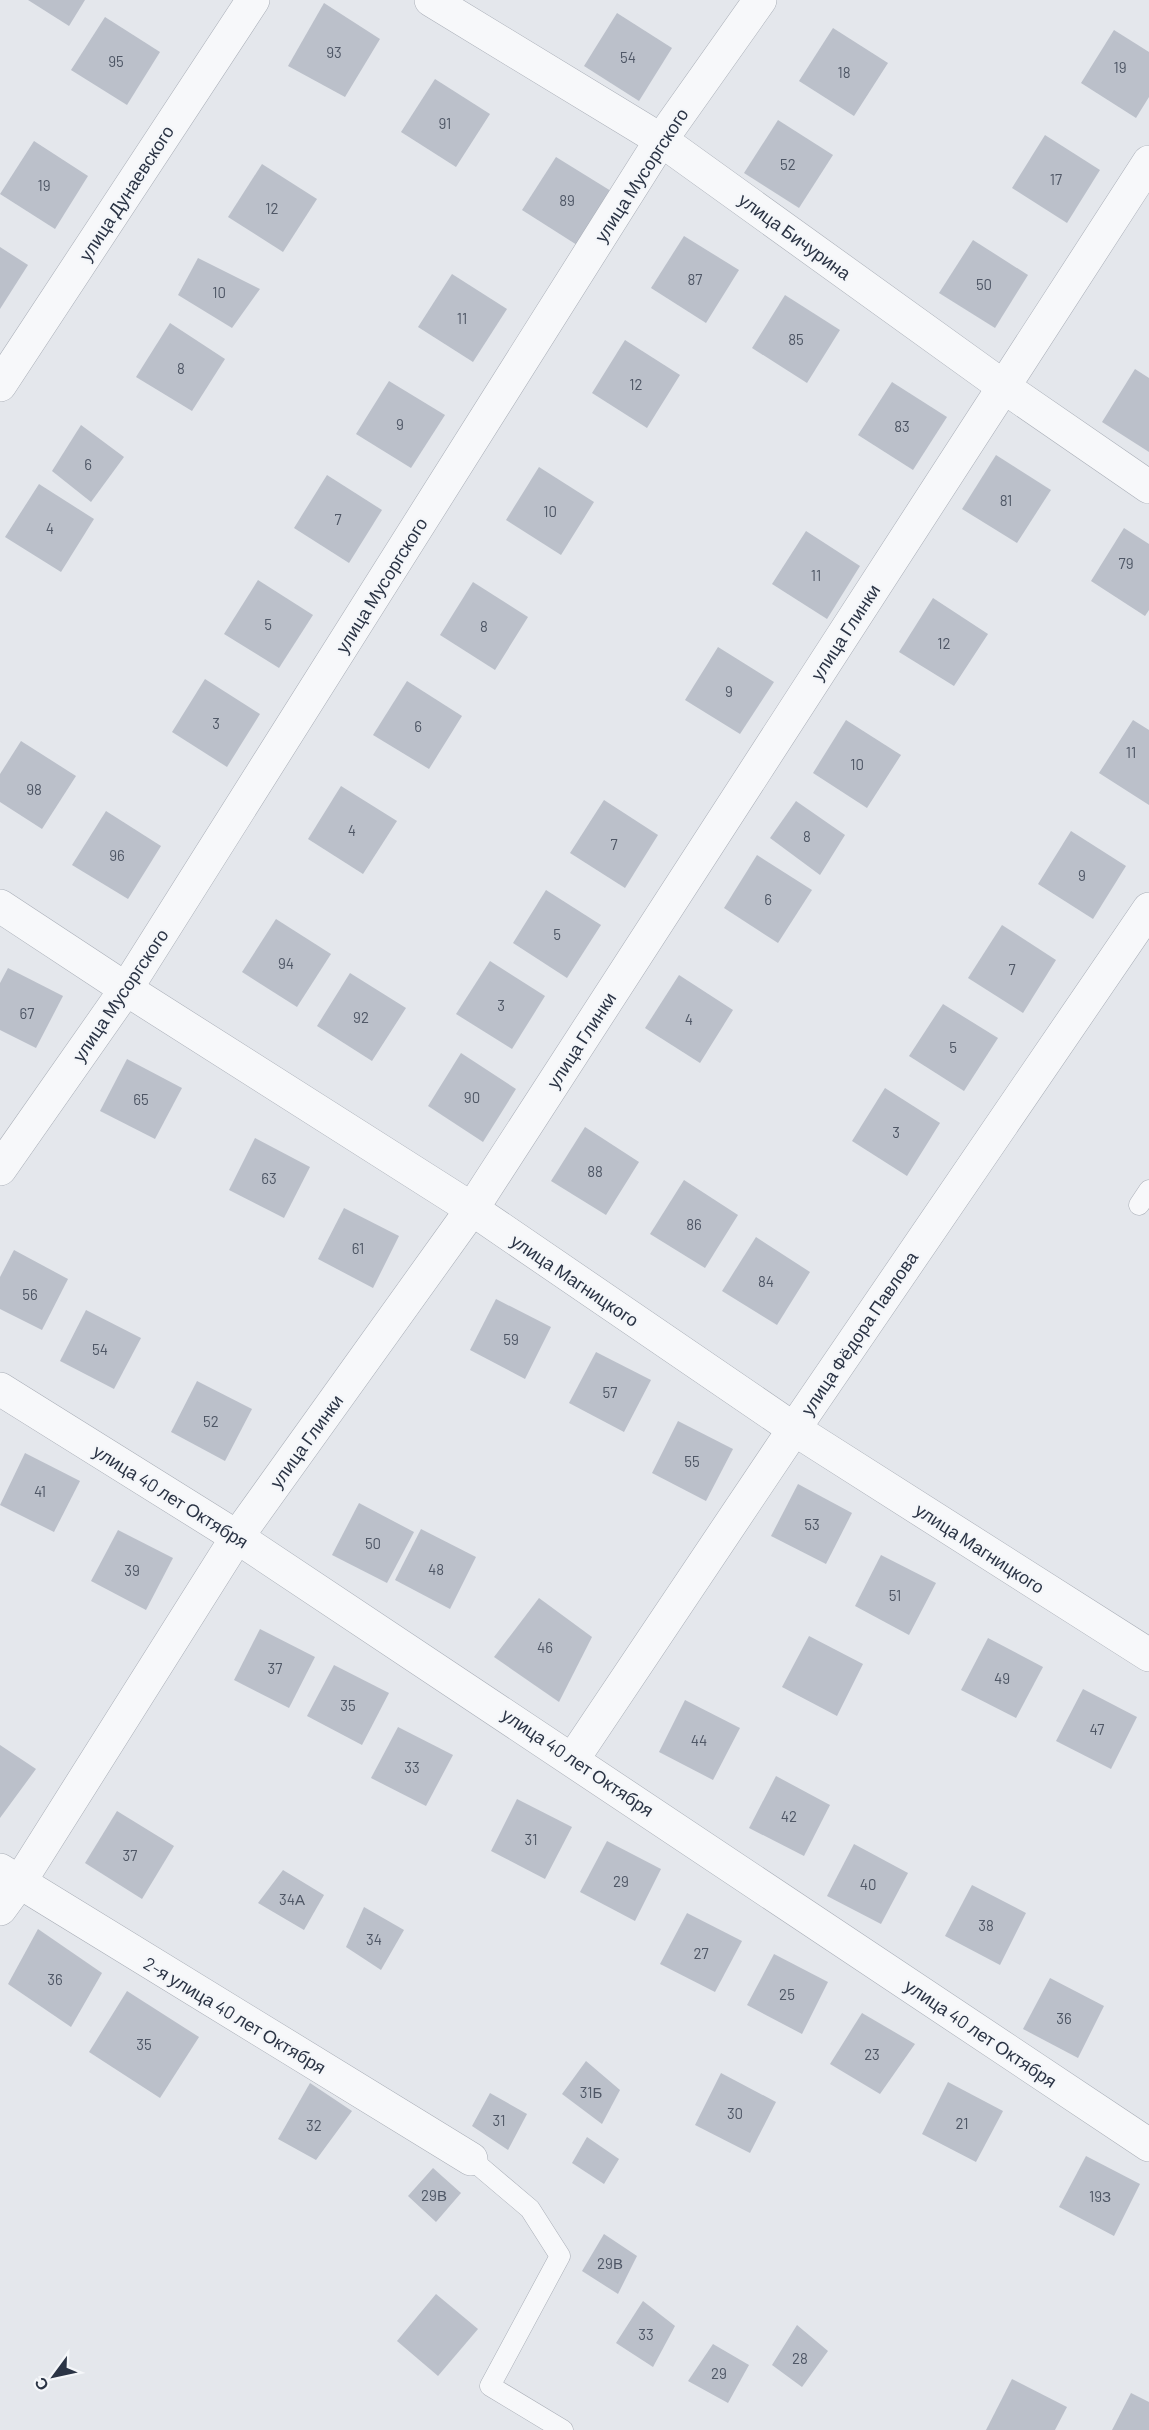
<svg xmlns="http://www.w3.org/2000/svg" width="1149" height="2430" viewBox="0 0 1149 2430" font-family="Barlow,sans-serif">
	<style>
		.building { fill: #bbc0ca }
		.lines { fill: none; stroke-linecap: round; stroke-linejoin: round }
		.lane-casing { stroke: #a9aeb7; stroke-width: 21 }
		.street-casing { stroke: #a9aeb7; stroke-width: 34 }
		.lane { stroke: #f7f8fa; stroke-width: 20 }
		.street { stroke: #f7f8fa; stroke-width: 33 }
		.labels { text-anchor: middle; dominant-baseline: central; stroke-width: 4.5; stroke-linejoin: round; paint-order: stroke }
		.number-label { font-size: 15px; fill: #4f5766 }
		.street-label { font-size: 18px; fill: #2b3445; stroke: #f4f6f9 }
	</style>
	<rect width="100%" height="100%" fill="#e4e7ec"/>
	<g class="building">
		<path d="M28,0H85L69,26Z"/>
		<path d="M324,3L380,39L345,97L288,66Z"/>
		<path d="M617,13L672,48L639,101L584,66Z"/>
		<path d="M105,17L160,52L127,105L71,70Z"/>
		<path d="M833,28L888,63L854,116L799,81Z"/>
		<path d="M1114,30L1149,52V97L1136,118L1081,83Z"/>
		<path d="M435,79L490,114L456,167L401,132Z"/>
		<path d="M778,120L833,155L799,208L744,173Z"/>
		<path d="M1045,135L1100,170L1067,223L1012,188Z"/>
		<path d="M34,141L88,176L55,229L0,194Z"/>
		<path d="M556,157L611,191L577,245L522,210Z"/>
		<path d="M262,164L317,199L283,252L228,217Z"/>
		<path d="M684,236L739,270L706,323L651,288Z"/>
		<path d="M973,240L1028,275L995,328L939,293Z"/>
		<path d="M0,247L28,265L0,309Z"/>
		<path d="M198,258L260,289L232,328L178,295Z"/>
		<path d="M452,274L507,309L473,362L418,327Z"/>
		<path d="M785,295L840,330L807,383L752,348Z"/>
		<path d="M170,323L225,359L192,411L136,377Z"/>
		<path d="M625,340L680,375L647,428L592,393Z"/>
		<path d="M1135,369L1149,378V452L1102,422Z"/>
		<path d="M389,381L445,415L411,468L356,434Z"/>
		<path d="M892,382L947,417L913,470L858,435Z"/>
		<path d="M81,425L124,457L91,502L52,471Z"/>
		<path d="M996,455L1051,490L1017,543L962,509Z"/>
		<path d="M539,467L594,502L561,555L506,520Z"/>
		<path d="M327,475L382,510L349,563L294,528Z"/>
		<path d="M39,484L94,519L61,572L5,537Z"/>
		<path d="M1124,528L1149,544V610L1145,616L1091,581Z"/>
		<path d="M806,531L860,566L827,619L772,584Z"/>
		<path d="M258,580L313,615L279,668L224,634Z"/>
		<path d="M473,582L528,617L495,670L440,635Z"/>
		<path d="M933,598L988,634L954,686L899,652Z"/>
		<path d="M718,647L774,682L740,734L685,700Z"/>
		<path d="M205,679L260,714L227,767L172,732Z"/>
		<path d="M407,681L462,716L429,769L373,735Z"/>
		<path d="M846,720L901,755L867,808L813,773Z"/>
		<path d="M1133,720L1149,730V805L1099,773Z"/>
		<path d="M21,741L76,776L42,829L0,802V774Z"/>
		<path d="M341,786L397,821L363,874L308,839Z"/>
		<path d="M604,800L658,835L625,888L570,853Z"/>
		<path d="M796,801L845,835L820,875L770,838Z"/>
		<path d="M106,811L161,846L128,899L72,865Z"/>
		<path d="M1071,831L1126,866L1093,919L1038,884Z"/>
		<path d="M757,855L812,890L778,943L724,908Z"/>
		<path d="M546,890L601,925L567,978L513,943Z"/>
		<path d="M276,919L331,954L297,1007L242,972Z"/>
		<path d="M1002,925L1056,960L1023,1013L968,978Z"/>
		<path d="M490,961L545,996L512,1049L456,1014Z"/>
		<path d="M8,968L63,996L36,1048L0,1030V983Z"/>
		<path d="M350,973L406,1008L372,1061L317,1026Z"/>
		<path d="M679,975L733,1010L700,1063L645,1028Z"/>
		<path d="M943,1004L998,1038L964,1091L909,1056Z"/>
		<path d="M461,1053L516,1089L483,1142L428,1106Z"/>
		<path d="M127,1059L182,1088L155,1139L100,1111Z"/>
		<path d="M885,1088L940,1123L907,1176L852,1141Z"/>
		<path d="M585,1127L639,1162L606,1215L551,1181Z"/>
		<path d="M255,1138L310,1167L284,1218L229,1190Z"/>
		<path d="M684,1180L738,1215L705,1268L650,1234Z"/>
		<path d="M344,1208L399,1236L373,1288L318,1259Z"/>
		<path d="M756,1237L810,1272L777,1325L722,1291Z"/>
		<path d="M14,1250L68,1279L42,1330L0,1309V1277Z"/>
		<path d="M496,1299L551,1327L525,1379L470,1350Z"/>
		<path d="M86,1310L141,1338L114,1389L60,1361Z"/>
		<path d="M596,1352L651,1380L624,1432L569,1403Z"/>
		<path d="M197,1381L252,1409L225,1461L171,1432Z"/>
		<path d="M678,1421L733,1449L706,1501L652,1473Z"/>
		<path d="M25,1453L80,1481L54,1532L0,1505Z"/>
		<path d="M798,1484L852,1513L826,1564L771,1536Z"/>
		<path d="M359,1503L414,1532L387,1583L332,1555Z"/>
		<path d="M421,1529L476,1557L450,1609L395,1580Z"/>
		<path d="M118,1530L173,1558L146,1610L91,1581Z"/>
		<path d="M881,1555L936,1583L909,1635L855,1606Z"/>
		<path d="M539,1598L592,1637L559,1702L494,1657Z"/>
		<path d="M260,1629L315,1657L289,1708L234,1680Z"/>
		<path d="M809,1636L863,1664L837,1716L782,1687Z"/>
		<path d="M988,1638L1043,1667L1016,1718L961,1690Z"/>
		<path d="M334,1665L389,1693L362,1745L307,1716Z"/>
		<path d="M1083,1689L1137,1717L1111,1769L1056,1741Z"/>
		<path d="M685,1700L740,1728L713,1780L659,1752Z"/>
		<path d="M398,1727L453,1755L426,1806L371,1778Z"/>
		<path d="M0,1745L36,1769L0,1818Z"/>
		<path d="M776,1776L830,1805L804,1856L749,1828Z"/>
		<path d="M517,1799L572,1827L545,1879L491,1851Z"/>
		<path d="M117,1811L174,1846L142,1899L85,1863Z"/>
		<path d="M607,1841L661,1869L635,1921L580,1892Z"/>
		<path d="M854,1844L908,1873L881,1924L827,1896Z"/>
		<path d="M283,1870L324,1895L304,1930L258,1903Z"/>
		<path d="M972,1885L1026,1913L1000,1965L945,1936Z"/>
		<path d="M364,1907L404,1930L381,1970L346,1947Z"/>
		<path d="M687,1913L742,1941L715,1992L660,1964Z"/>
		<path d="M38,1929L102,1973L71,2027L8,1984Z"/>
		<path d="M774,1954L828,1982L802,2034L747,2005Z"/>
		<path d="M1050,1978L1104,2006L1078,2058L1023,2029Z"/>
		<path d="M127,1991L199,2037L160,2098L89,2052Z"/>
		<path d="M862,2013L915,2044L880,2094L830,2064Z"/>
		<path d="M586,2061L620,2090L602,2124L562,2094Z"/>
		<path d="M721,2073L776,2102L750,2153L695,2125Z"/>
		<path d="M948,2082L1003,2111L976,2162L922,2134Z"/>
		<path d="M310,2083L352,2111L316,2160L278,2139Z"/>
		<path d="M490,2093L527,2114L508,2150L472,2126Z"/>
		<path d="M587,2137L619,2159L604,2184L572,2163Z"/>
		<path d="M1086,2156L1140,2184L1114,2236L1059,2207Z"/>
		<path d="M433,2168L461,2193L436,2222L408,2196Z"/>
		<path d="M604,2234L637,2256L618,2294L582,2271Z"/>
		<path d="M436,2294L478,2329L438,2376L397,2341Z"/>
		<path d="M643,2301L675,2326L653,2367L616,2343Z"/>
		<path d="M797,2325L828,2351L802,2387L772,2365Z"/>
		<path d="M713,2344L749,2365L728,2403L688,2381Z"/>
		<path d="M1012,2379L1067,2407L1055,2430H986Z"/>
		<path d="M1131,2393L1149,2402V2430H1112Z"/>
	</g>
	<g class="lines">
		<defs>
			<g id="lane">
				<path d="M1139,1205L1149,1190"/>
				<path d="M471,2159L530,2209L560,2256L490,2386L563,2430"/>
			</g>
			<g id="street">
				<path d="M431,0L661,140L1004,387L1149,487"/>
				<path d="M0,385L253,0"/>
				<path d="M0,906L126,989L472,1209L794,1429L1149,1655"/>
				<path d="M0,1169L126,989L661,140L760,0"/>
				<path d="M0,1389L237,1537L1149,2145"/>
				<path d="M573,1759L794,1429L1149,909"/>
				<path d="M0,1870L471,2159"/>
				<path d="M0,1909L19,1883L237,1537L472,1209L1149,162"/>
			</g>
		</defs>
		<use href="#lane" class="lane-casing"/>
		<use href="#street" class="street-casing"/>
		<use href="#lane" class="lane"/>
		<use href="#street" class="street"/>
	</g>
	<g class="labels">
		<g class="number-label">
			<text x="334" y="52">93</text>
			<text x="628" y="57">54</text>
			<text x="116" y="61">95</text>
			<text x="1120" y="67">19</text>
			<text x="844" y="72">18</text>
			<text x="445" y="123">91</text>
			<text x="788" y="164">52</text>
			<text x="1056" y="179">17</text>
			<text x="44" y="185">19</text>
			<text x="567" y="200">89</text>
			<text x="272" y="208">12</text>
			<text x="695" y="279">87</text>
			<text x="984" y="284">50</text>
			<text x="219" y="292">10</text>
			<text x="462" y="318">11</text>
			<text x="796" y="339">85</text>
			<text x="181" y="368">8</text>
			<text x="636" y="384">12</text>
			<text x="400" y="424">9</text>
			<text x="902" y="426">83</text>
			<text x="88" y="464">6</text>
			<text x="1006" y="500">81</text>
			<text x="550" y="511">10</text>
			<text x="338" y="519">7</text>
			<text x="50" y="528">4</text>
			<text x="1126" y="563">79</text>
			<text x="816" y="575">11</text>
			<text x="268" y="624">5</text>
			<text x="484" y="626">8</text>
			<text x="944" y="643">12</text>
			<text x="729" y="691">9</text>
			<text x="216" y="723">3</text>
			<text x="418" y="726">6</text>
			<text x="1131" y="752">11</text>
			<text x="857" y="764">10</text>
			<text x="34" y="789">98</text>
			<text x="352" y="830">4</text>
			<text x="807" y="836">8</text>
			<text x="614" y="844">7</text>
			<text x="117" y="855">96</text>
			<text x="1082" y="875">9</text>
			<text x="768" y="899">6</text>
			<text x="557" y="934">5</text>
			<text x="286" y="963">94</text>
			<text x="1012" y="969">7</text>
			<text x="501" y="1005">3</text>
			<text x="27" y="1013">67</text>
			<text x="361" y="1017">92</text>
			<text x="689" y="1019">4</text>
			<text x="953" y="1047">5</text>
			<text x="472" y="1097">90</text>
			<text x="141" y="1099">65</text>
			<text x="896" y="1132">3</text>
			<text x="595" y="1171">88</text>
			<text x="269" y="1178">63</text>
			<text x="694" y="1224">86</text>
			<text x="358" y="1248">61</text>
			<text x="766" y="1281">84</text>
			<text x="30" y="1294">56</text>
			<text x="511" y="1339">59</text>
			<text x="100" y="1349">54</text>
			<text x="610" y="1392">57</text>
			<text x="211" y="1421">52</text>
			<text x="692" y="1461">55</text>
			<text x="40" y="1491">41</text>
			<text x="812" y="1524">53</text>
			<text x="373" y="1543">50</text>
			<text x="436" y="1569">48</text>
			<text x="132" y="1570">39</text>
			<text x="895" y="1595">51</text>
			<text x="545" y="1647">46</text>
			<text x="275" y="1668">37</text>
			<text x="1002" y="1678">49</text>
			<text x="348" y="1705">35</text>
			<text x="1097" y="1729">47</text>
			<text x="699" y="1740">44</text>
			<text x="412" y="1767">33</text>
			<text x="789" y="1816">42</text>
			<text x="531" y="1839">31</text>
			<text x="130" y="1855">37</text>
			<text x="621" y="1881">29</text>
			<text x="868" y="1884">40</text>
			<text x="292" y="1899">34А</text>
			<text x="986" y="1925">38</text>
			<text x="374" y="1939">34</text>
			<text x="701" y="1953">27</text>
			<text x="55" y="1979">36</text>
			<text x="787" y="1994">25</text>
			<text x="1064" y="2018">36</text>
			<text x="144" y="2044">35</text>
			<text x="872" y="2054">23</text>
			<text x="591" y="2092">31Б</text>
			<text x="735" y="2113">30</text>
			<text x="499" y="2120">31</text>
			<text x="962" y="2123">21</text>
			<text x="314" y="2125">32</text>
			<text x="434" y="2195">29В</text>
			<text x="1100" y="2196">19З</text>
			<text x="610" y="2263">29В</text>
			<text x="646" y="2334">33</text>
			<text x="800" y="2358">28</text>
			<text x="719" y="2373">29</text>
		</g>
		<g class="street-label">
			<text transform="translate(641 175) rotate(-57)">улица Мусоргского</text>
			<text transform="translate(126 193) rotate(-57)">улица Дунаевского</text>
			<text transform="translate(795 236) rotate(36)">улица Бичурина</text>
			<text transform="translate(381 585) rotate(-58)">улица Мусоргского</text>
			<text transform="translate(845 632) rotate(-57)">улица Глинки</text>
			<text transform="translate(120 995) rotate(-56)">улица Мусоргского</text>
			<text transform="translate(581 1040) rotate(-57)">улица Глинки</text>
			<text transform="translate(575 1280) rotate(34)">улица Магницкого</text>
			<text transform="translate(859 1333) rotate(-56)">улица Фёдора Павлова</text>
			<text transform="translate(306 1441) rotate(-54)">улица Глинки</text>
			<text transform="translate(171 1496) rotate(32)">улица 40 лет Октября</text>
			<text transform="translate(980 1548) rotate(33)">улица Магницкого</text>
			<text transform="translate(578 1762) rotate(34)">улица 40 лет Октября</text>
			<text transform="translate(235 2015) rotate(31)">2-я улица 40 лет Октября</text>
			<text transform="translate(981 2033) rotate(34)">улица 40 лет Октября</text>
		</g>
	</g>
	<g transform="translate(54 2376) rotate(237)" stroke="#f4f6f9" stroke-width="4.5" paint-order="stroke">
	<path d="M0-4.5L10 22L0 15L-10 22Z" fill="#2b3445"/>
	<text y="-9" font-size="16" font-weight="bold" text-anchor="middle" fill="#2b3445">С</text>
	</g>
</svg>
